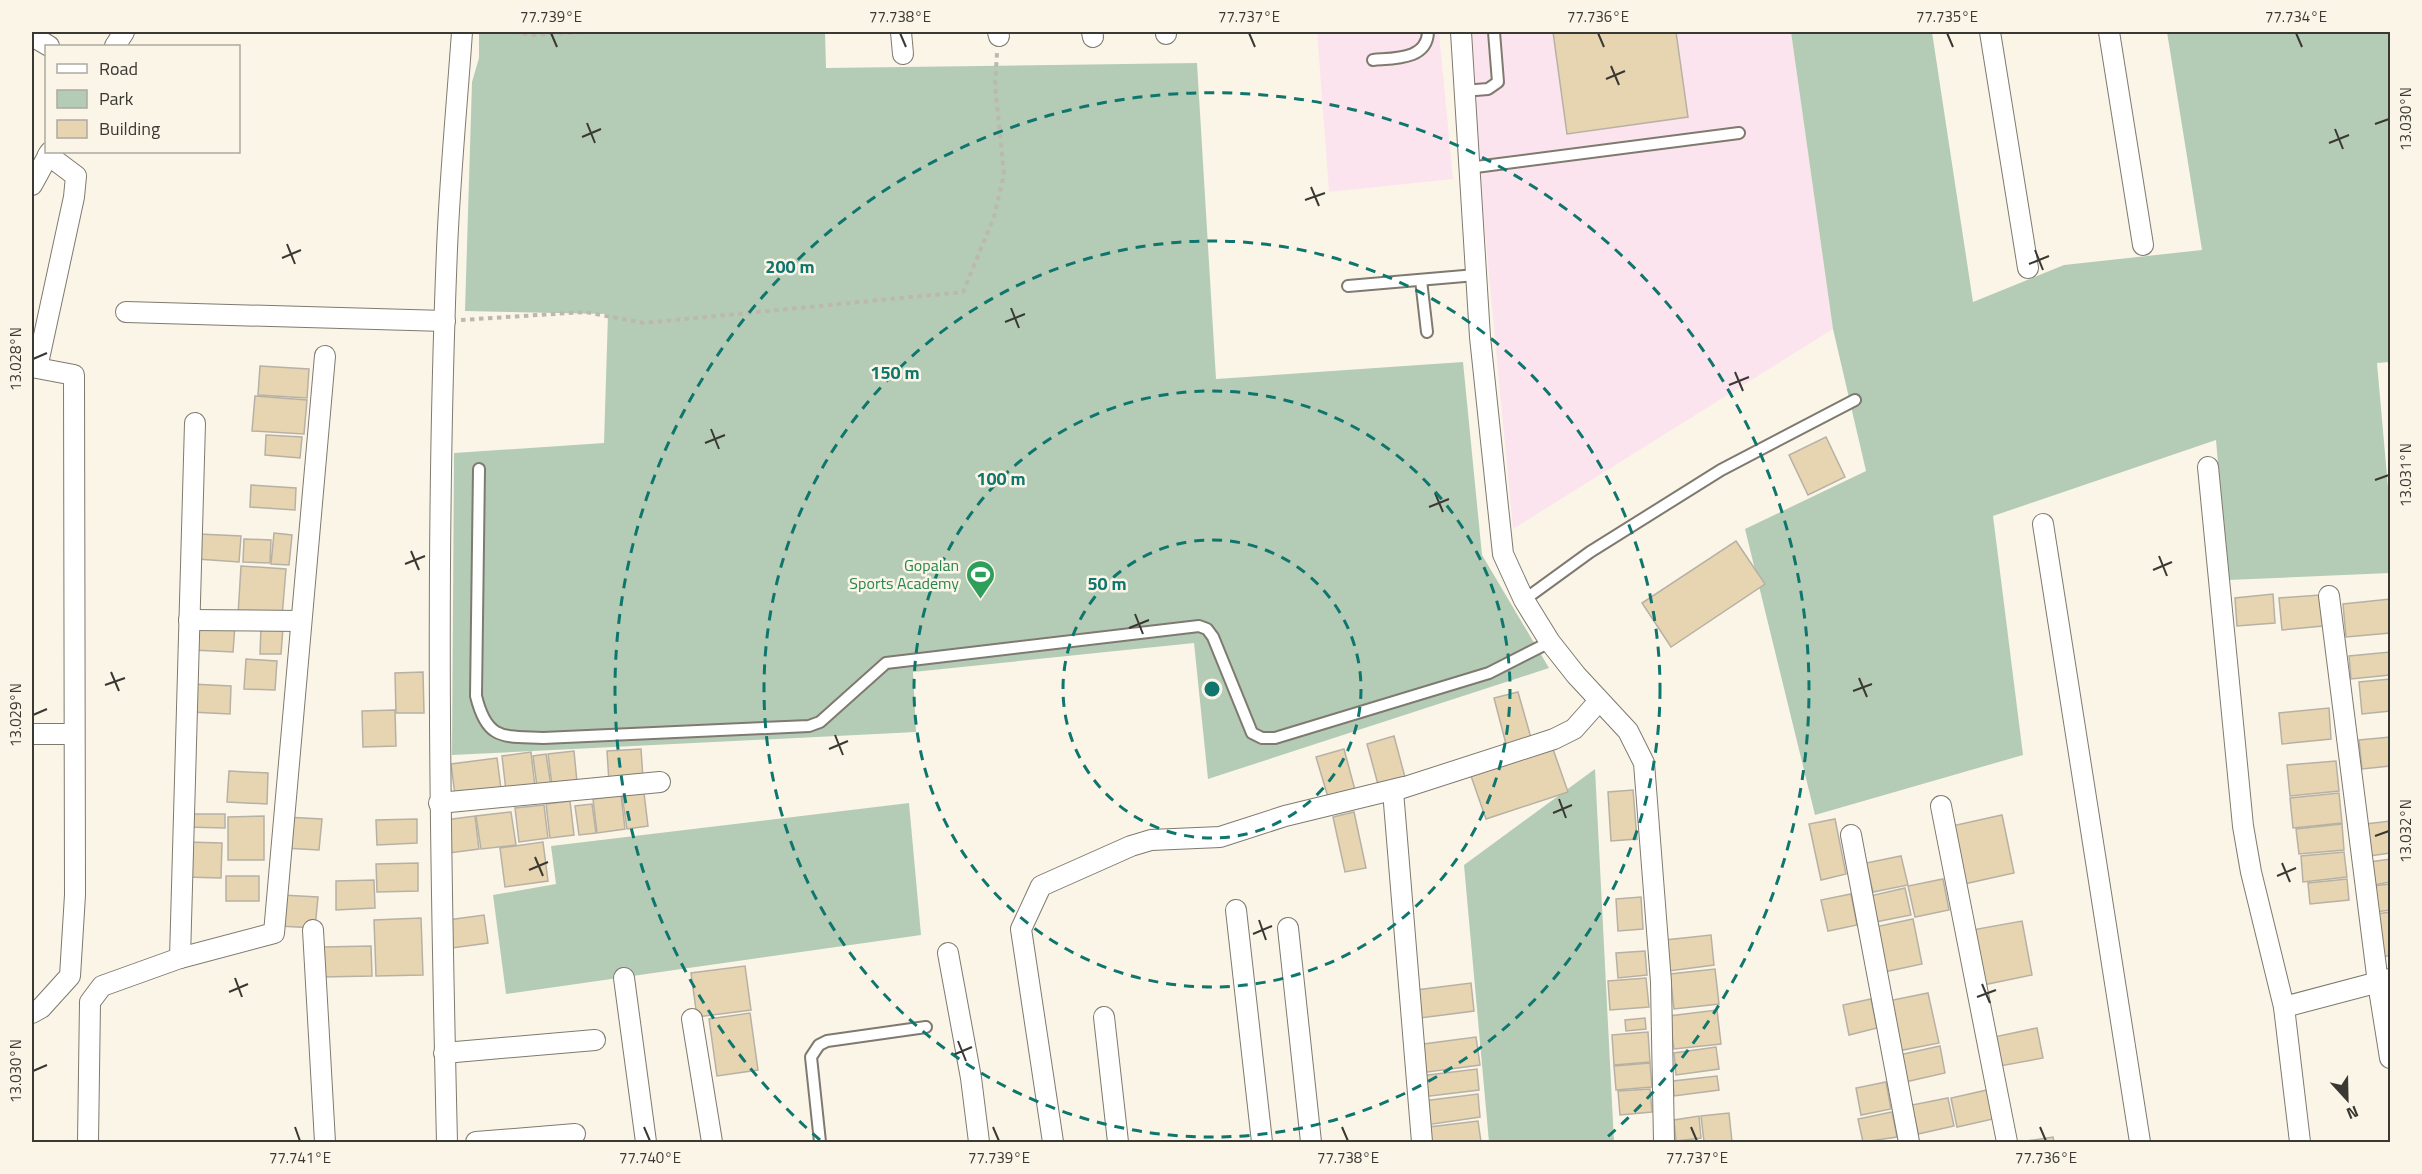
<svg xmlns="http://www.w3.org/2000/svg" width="2422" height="1174" viewBox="0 0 2422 1174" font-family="'Titillium Web',sans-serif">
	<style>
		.industrial { fill: #fce4ef }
		.green { fill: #b4ccb5 }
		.building { fill: #e6d5b0; stroke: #b7b1a5; stroke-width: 1.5 }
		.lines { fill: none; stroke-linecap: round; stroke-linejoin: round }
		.lane-casing { stroke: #7f7a6f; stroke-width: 14 }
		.street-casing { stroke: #7f7a6f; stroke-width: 22 }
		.path { stroke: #bcb8ad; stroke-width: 4; stroke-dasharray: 4.5 4.5; stroke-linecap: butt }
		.lane { stroke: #fff; stroke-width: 10 }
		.street { stroke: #fff; stroke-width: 20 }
		.ticks { fill: none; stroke: #3a3833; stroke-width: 2 }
		.ring { fill: none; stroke: #0f766e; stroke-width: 3; stroke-dasharray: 10 8 }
		.labels { text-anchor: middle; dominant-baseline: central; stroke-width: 5; stroke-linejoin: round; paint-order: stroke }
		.leisure-label { font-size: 16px; fill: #27864d; stroke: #fbf5e8; text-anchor: end }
		.centre { fill: #0f766e; stroke: #fbf5e8; stroke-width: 3 }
		.ring-label { font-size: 18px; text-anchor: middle; font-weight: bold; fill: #0f766e; stroke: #fbf5e8; stroke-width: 5; stroke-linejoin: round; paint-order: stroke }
		.neatline { fill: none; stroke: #3a3833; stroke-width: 2 }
		.ticks-label { font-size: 15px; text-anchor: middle; fill: #3a3833 }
	</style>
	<rect width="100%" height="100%" fill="#fbf5e8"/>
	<g class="industrial">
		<path d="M1317,32H1439L1453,179L1329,192Z"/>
		<path d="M1466,32H1791L1833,329L1513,529Z"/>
	</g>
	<g class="green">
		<path d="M479,32H825L826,68L1197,63L1216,379L1463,362L1482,555L1549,668L1208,779L1194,643L913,672L916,732L452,755L454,453L604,443L608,314L465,311L472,82L479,58Z"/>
		<path d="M1791,32H1932L1973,302L2064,265L2202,250L2167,32H2390V362L2377,363L2390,510V573L2228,580L2216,440L1993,516L2023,755L1815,815L1745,529L1866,471L1833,329Z"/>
		<path d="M1595,769L1614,1142H1489L1464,865Z"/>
		<path d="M909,803L921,935L506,994L493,895L556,884L551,846Z"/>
	</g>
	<g class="building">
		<path d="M1553,32H1676L1688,117L1567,134Z"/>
		<path d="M260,366L309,369L307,398L258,395Z"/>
		<path d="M255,396L307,400L304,434L252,431Z"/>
		<path d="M266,435L302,437L300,458L265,455Z"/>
		<path d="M1826,437L1845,477L1808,495L1789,455Z"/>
		<path d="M251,485L296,488L295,510L250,507Z"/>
		<path d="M274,533L292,535L289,565L271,564Z"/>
		<path d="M199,534L241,536L239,562L197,559Z"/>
		<path d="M244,539L271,540L270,563L243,562Z"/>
		<path d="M1736,541L1765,584L1671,647L1642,603Z"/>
		<path d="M241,566L286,569L282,617L238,615Z"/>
		<path d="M2273,594L2275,623L2237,626L2235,598Z"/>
		<path d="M2320,595L2323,626L2282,630L2279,598Z"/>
		<path d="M2390,599V633L2346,637L2343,604Z"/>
		<path d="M194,623L235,625L233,652L193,650Z"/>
		<path d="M261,627L283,628L281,654H260Z"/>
		<path d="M2390,652V675L2351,679L2349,656Z"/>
		<path d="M246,659L277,661L275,690L244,689Z"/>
		<path d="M423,672L424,713H396L395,673Z"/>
		<path d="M2390,679V711L2362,714L2359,682Z"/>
		<path d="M191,684L231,686L230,714L190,712Z"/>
		<path d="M1518,692L1531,738L1506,744L1494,698Z"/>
		<path d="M2329,708L2331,739L2282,744L2279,713Z"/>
		<path d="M395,710L396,746L363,747L362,711Z"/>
		<path d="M1394,736L1406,781L1379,788L1367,744Z"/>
		<path d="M2390,737V766L2362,769L2359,740Z"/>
		<path d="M641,749L643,779L609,782L607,751Z"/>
		<path d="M1344,749L1355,790L1328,797L1316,757Z"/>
		<path d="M1553,749L1568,792L1486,819L1471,776Z"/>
		<path d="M574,751L577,782L552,785L548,754Z"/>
		<path d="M531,752L535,787L506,791L502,756Z"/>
		<path d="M546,754L551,786L537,787L533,756Z"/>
		<path d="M497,758L501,789L455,795L451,764Z"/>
		<path d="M2336,761L2339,791L2290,796L2287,765Z"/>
		<path d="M229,771L268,773L267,804L227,802Z"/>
		<path d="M1633,790L1637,839L1611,841L1608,792Z"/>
		<path d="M644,793L648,826L627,829L622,795Z"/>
		<path d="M2339,793L2342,823L2293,828L2290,798Z"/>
		<path d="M621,795L625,829L597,833L593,799Z"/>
		<path d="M570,801L574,835L550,838L546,804Z"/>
		<path d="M592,804L596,833L579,835L575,806Z"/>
		<path d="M544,805L548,838L519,842L515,808Z"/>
		<path d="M511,812L516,845L481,849L476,816Z"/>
		<path d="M1354,812L1366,868L1345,872L1333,817Z"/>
		<path d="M186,814H225V828L186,827Z"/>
		<path d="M2002,815L2014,873L1964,884L1952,826Z"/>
		<path d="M264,816V860H228V817Z"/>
		<path d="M475,816L479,849L449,853L445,820Z"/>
		<path d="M285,817L322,819L319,850L283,848Z"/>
		<path d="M417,819V843L377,845L376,820Z"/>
		<path d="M1835,819L1846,874L1821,880L1809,824Z"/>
		<path d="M2390,821V853L2370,856L2366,824Z"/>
		<path d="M2342,824L2344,850L2299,854L2296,829Z"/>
		<path d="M186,842L222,843L221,878L185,877Z"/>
		<path d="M543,842L548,881L505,887L500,848Z"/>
		<path d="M2344,852L2347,877L2303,882L2301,856Z"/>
		<path d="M1901,856L1908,885L1873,892L1866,863Z"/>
		<path d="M2390,859V882L2374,885L2370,862Z"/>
		<path d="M418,863V891L377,892L376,864Z"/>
		<rect x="226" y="876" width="33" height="25"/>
		<path d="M1943,879L1949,910L1915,917L1908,886Z"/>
		<path d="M2347,879L2349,900L2310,904L2308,883Z"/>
		<path d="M374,880L375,908L336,910V881Z"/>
		<path d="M2390,884V910L2376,912L2373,886Z"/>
		<path d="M1905,888L1911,915L1875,922L1870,896Z"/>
		<path d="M1851,894L1857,925L1828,931L1821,900Z"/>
		<path d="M282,895L318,897L315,928L279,926Z"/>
		<path d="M1641,897L1643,929L1618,931L1616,899Z"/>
		<path d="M2390,912V955L2384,957L2377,914Z"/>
		<path d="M484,915L488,943L452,948L448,920Z"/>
		<path d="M421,918L423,975L376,976L374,920Z"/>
		<path d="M1913,919L1922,964L1884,972L1875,927Z"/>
		<path d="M2022,921L2032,975L1983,985L1972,930Z"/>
		<path d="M1711,935L1714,965L1669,971L1665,940Z"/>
		<path d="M371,946L372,976L322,977V947Z"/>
		<path d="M1645,951L1647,975L1618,978L1616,953Z"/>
		<path d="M745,966L751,1010L697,1017L691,973Z"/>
		<path d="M1715,969L1719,1004L1674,1009L1670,974Z"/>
		<path d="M1646,978L1649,1007L1610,1010L1608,981Z"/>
		<path d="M1471,983L1474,1011L1420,1018L1416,990Z"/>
		<path d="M1928,993L1939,1043L1898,1051L1888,1001Z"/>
		<path d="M1871,999L1877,1028L1849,1035L1843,1005Z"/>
		<path d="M1717,1010L1721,1044L1674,1049L1669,1016Z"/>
		<path d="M750,1013L758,1070L717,1076L709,1019Z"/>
		<path d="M1645,1018L1646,1029L1626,1031L1625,1020Z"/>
		<path d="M2037,1028L2043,1058L2000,1066L1994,1037Z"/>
		<path d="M1648,1032L1650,1062L1614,1065L1612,1035Z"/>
		<path d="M1476,1037L1480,1065L1420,1073L1416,1045Z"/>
		<path d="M1940,1046L1945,1073L1905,1082L1899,1055Z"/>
		<path d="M1716,1047L1719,1069L1676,1075L1674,1053Z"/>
		<path d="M1650,1063L1652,1087L1616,1090L1614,1066Z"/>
		<path d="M1477,1069L1479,1090L1422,1097L1420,1076Z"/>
		<path d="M1717,1076L1719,1090L1674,1096L1673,1081Z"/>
		<path d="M1886,1082L1891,1109L1861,1115L1856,1088Z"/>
		<path d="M1650,1089L1652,1112L1620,1115L1618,1091Z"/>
		<path d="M1987,1090L1993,1119L1957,1127L1951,1098Z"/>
		<path d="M1478,1094L1480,1117L1426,1125L1423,1101Z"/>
		<path d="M1948,1098L1954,1126L1918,1134L1912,1105Z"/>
		<path d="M1892,1112L1897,1137L1863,1142L1858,1119Z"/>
		<path d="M1729,1113L1732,1142H1704L1701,1116Z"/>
		<path d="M1699,1116L1701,1138L1676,1141L1674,1120Z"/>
		<path d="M1478,1121L1481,1142H1431L1429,1127Z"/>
		<path d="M2053,1137L2054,1142H2020Z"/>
	</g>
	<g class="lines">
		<defs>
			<g id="lane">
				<path d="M1373,60C1394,58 1427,60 1428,32"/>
				<path d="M1463,91L1488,89L1498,82L1494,32"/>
				<path d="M1468,168L1739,133"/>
				<path d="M1421,280L1427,332"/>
				<path d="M1348,286L1476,275"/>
				<path d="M479,469L476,696C487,741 503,736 543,738L809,726L820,722L886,663L1199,626L1207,629L1213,637L1252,733L1262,738H1275L1489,673L1550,642"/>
				<path d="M1524,600L1590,552L1721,470L1855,400"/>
				<path d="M820,1142L811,1057L819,1045L827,1041L926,1027"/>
			</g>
			<g id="street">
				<path d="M901,32L903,54"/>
				<path d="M998,32L999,36"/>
				<path d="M1092,32L1093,37"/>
				<path d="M1166,32V34"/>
				<path d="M1461,32L1480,337L1503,554L1524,600L1550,642L1576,675L1628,731L1644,763L1661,982L1664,1142"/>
				<path d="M1990,32L2028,268"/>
				<path d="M2109,32L2143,245"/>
				<path d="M32,36L49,46"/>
				<path d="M115,46L124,32"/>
				<path d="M32,185L50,152"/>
				<path d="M126,312L445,321"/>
				<path d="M2208,467L2243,826L2251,872L2284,1007"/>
				<path d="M2043,524L2140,1142"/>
				<path d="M2329,596L2378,983L2390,1058"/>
				<path d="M189,620L301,621"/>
				<path d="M32,734H74"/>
				<path d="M439,803L660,782"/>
				<path d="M1941,806L2007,1142"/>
				<path d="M1851,835L1909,1142"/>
				<path d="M1236,910L1262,1142"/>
				<path d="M1288,928L1311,1142"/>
				<path d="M313,930L325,1142"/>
				<path d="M948,953L971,1078L979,1142"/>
				<path d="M180,958L274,933L325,356"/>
				<path d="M624,978L646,1142"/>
				<path d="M32,1013L41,1008L70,976L75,895L74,375L37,368L74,197L76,176L48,155"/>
				<path d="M1104,1017L1118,1142"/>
				<path d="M692,1019L712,1142"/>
				<path d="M444,1053L595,1040"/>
				<path d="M88,1142L90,1002L102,986L180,958L195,423"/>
				<path d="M447,1142C440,845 435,547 447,249C450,176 457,104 462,32"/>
				<path d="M476,1142L575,1134"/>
				<path d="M1053,1142L1021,929L1041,886L1131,846L1151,840L1220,837L1285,816L1404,787"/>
				<path d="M1422,1142L1393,791L1554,739L1574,729L1599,701"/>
				<path d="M2300,1142L2284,1007L2390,979"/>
			</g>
		</defs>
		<use href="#lane" class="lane-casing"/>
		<use href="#street" class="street-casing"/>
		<g class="path">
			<path d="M514,32L532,35L584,32"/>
			<path d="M461,320L585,312L644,323L963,292L994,217L1004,174L995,86L997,53"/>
		</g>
		<use href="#lane" class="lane"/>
		<use href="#street" class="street"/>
	</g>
	<path class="ticks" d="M551,33L557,47M900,33L906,47M1249,33L1255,47M1598,33L1604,47M1947,33L1953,47M2296,33L2302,47M1611,66L1619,85M1606,79L1625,71M587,123L595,143M2375,124L2389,119M2335,129L2343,149M582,137L601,129M2329,143L2349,135M1311,187L1319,206M1305,200L1325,193M287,244L295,264M2035,250L2043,270M282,258L301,250M2029,264L2049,256M1011,308L1019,328M1005,322L1025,314M33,359L47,353M1735,372L1743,391M1729,385L1749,377M711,429L719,449M705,443L725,435M2375,480L2389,475M1435,493L1443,512M1429,507L1449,499M411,551L419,570M2159,556L2167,576M405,564L425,556M2153,570L2172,562M1135,614L1143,634M1129,628L1149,620M111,672L119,691M1859,678L1867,697M105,685L125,678M1853,691L1872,684M33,715L47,709M835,735L843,755M829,749L848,741M1559,799L1566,818M1553,813L1572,805M2375,836L2389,831M535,857L543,876M2282,863L2290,882M529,870L548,862M2277,876L2296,868M1259,920L1266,940M1253,934L1272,926M235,978L242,997M1982,984L1990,1003M229,992L248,984M1977,997L1996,990M958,1041L966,1061M953,1055L972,1047M33,1071L47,1065M295,1127L300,1141M644,1127L650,1141M993,1127L999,1141M1342,1127L1348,1141M1691,1127L1697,1141M2040,1127L2046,1141"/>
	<g class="ring">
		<circle cx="1212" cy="689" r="149"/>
		<circle cx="1212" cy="689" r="298"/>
		<circle cx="1212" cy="689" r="448"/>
		<path d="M820 1140A597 597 0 1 1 1604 1140"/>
	</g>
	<defs>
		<symbol id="stadium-pin" viewBox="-11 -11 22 30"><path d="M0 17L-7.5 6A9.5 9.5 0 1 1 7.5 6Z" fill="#2e9e5b" stroke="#fbf5e8"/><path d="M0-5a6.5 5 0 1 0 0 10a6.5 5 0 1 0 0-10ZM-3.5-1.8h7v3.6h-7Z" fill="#fff"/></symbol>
	</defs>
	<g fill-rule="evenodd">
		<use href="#stadium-pin" x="964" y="558" width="33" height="45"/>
	</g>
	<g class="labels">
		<g class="leisure-label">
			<text x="959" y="565">Gopalan<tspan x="959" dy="18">Sports Academy</tspan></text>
		</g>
	</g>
	<circle cx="1212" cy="689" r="9" class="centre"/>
	<g class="ring-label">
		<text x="790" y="273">200 m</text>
		<text x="895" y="379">150 m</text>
		<text x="1001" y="485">100 m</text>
		<text x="1107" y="590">50 m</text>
	</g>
	<rect width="2422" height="1174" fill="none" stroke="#fbf5e8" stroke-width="66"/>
	<rect x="45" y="45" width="195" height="108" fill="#fbf5e8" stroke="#aea9a0" stroke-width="1.5"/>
	<rect x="57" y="64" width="30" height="9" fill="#ffffff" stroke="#aea9a0" stroke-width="1.5"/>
	<text x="99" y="75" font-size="18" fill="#3a3833">Road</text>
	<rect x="57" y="90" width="30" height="18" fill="#b4ccb5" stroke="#aea9a0" stroke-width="1.5"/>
	<text x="99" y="105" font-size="18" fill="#3a3833">Park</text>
	<rect x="57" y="120" width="30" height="18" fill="#e6d5b0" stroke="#aea9a0" stroke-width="1.5"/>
	<text x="99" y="135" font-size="18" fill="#3a3833">Building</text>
	<g transform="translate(2347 1099) rotate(158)" stroke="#fbf5e8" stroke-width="4.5" paint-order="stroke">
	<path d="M0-4.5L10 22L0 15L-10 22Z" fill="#3a3833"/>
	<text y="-9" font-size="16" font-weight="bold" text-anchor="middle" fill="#3a3833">N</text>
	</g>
	<rect x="33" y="33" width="2356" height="1108" class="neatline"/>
	<g class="ticks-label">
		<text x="551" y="22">77.739°E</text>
		<text x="900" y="22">77.738°E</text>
		<text x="1249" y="22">77.737°E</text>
		<text x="1598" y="22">77.736°E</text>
		<text x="1947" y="22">77.735°E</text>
		<text x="2296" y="22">77.734°E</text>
		<text transform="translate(2406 119) rotate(-90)" y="5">13.030°N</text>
		<text transform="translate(16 359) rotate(-90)" y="5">13.028°N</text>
		<text transform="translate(2406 475) rotate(-90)" y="5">13.031°N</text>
		<text transform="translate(16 715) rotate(-90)" y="5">13.029°N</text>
		<text transform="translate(2406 831) rotate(-90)" y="5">13.032°N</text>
		<text transform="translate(16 1071) rotate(-90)" y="5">13.030°N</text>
		<text x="300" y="1163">77.741°E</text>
		<text x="650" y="1163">77.740°E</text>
		<text x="999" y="1163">77.739°E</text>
		<text x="1348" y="1163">77.738°E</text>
		<text x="1697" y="1163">77.737°E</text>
		<text x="2046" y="1163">77.736°E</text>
	</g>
</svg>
